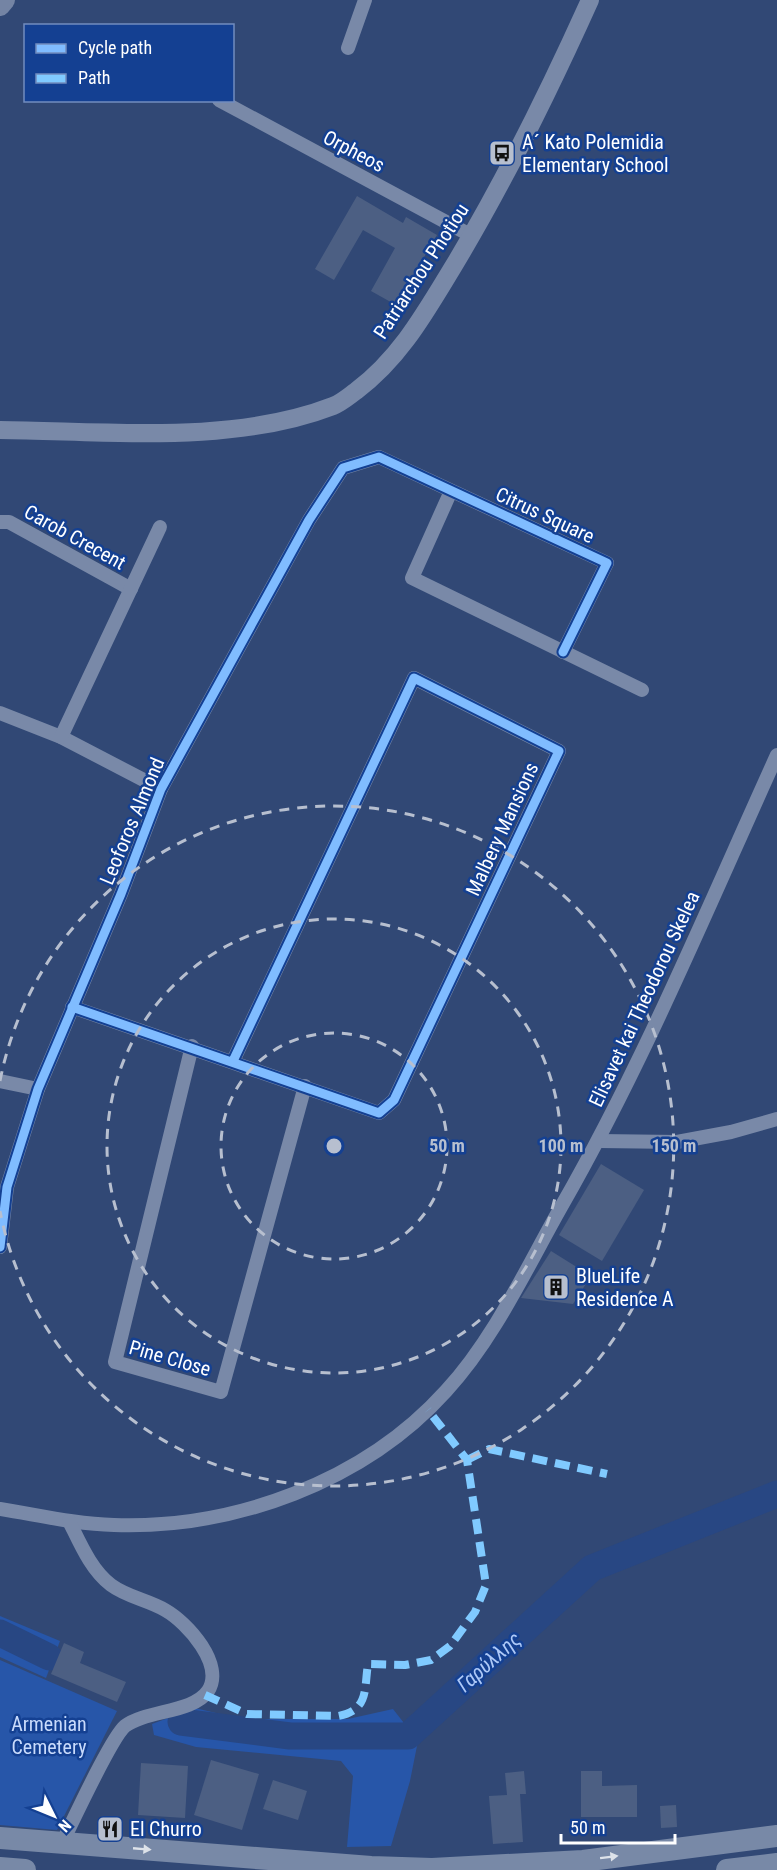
<svg xmlns="http://www.w3.org/2000/svg" width="777" height="1870" viewBox="0 0 777 1870" font-family="'Roboto Condensed',sans-serif">
	<style>
		.green { fill: #2756a9 }
		.lines { fill: none; stroke-linecap: round; stroke-linejoin: round }
		.river { stroke: #284783; stroke-width: 27 }
		.building { fill: #4c5f83 }
		.minor { stroke: #7989a8; stroke-width: 14 }
		.tertiary { stroke: #7989a8; stroke-width: 18 }
		.secondary { stroke: #7484a4; stroke-width: 20 }
		.primary { stroke: #7889a7; stroke-width: 22 }
		.quiet { stroke: #80caff; stroke-width: 8; stroke-dasharray: 15 8; stroke-linecap: butt }
		.cycleway-casing { stroke: #144092; stroke-width: 13 }
		.cycleway { stroke: #80bcff; stroke-width: 9 }
		.oneway { fill: #dde2e9 }
		.ring { fill: none; stroke: #b7bfcf; stroke-width: 3; stroke-dasharray: 10 8 }
		.labels { text-anchor: middle; dominant-baseline: central; stroke-width: 5; stroke-linejoin: round; paint-order: stroke }
		.poi-label { font-size: 20px; fill: #fff; stroke: #144092; text-anchor: start }
		.street-label { font-size: 20px; fill: #fff; stroke: #144092 }
		.park-label { font-size: 20px; fill: #c9dbfc; stroke: #144092 }
		.water-label { font-size: 21px; font-style: italic; fill: #aec9f8; stroke: #144092 }
		.centre { fill: #b7bfcf; stroke: #144092; stroke-width: 3 }
		.ring-label { font-size: 18px; text-anchor: middle; font-weight: bold; fill: #b7bfcf; stroke: #144092; stroke-width: 5; stroke-linejoin: round; paint-order: stroke }
	</style>
	<rect width="100%" height="100%" fill="#314875"/>
	<g class="green">
		<path d="M0,1616L60,1641L46,1678L0,1657Z"/>
		<path d="M0,1660L117,1711L57,1830L0,1825Z"/>
		<path d="M195,1708L241,1719H348L393,1709L418,1741L410,1781L391,1846L347,1847L353,1776L341,1761L196,1747L154,1735L152,1724Z"/>
	</g>
	<g class="lines">
		<g class="river">
			<path d="M0,1633L49,1657"/>
			<path d="M181,1722L290,1736H408L592,1568L777,1494"/>
		</g>
	</g>
	<g class="building">
		<path d="M357,196L403,223L406,217L437,235L396,305L371,291L395,248L363,230L334,280L315,269Z"/>
		<path d="M601,1164L644,1190L602,1261L559,1235Z"/>
		<path d="M551,1251L591,1276L573,1304L521,1298Z"/>
		<path d="M64,1643L84,1652L80,1663L126,1682L117,1702L51,1674Z"/>
		<path d="M211,1760L259,1774L242,1830L194,1815Z"/>
		<path d="M141,1763L188,1766L185,1818L138,1815Z"/>
		<path d="M524,1771L526,1794H520L523,1842L493,1844L489,1796L507,1795L505,1773Z"/>
		<path d="M581,1771H602V1786L637,1785V1817H581Z"/>
		<path d="M273,1780L307,1791L298,1820L263,1809Z"/>
		<path d="M676,1805L677,1827L661,1828L660,1806Z"/>
	</g>
	<g class="lines">
		<g class="minor">
			<path d="M348,48L365,0"/>
			<path d="M219,100L472,236"/>
			<path d="M451,491L412,578L642,690"/>
			<path d="M0,522H9L131,589"/>
			<path d="M0,713L61,737L161,789"/>
			<path d="M61,737L160,527"/>
			<path d="M72,1007L379,1113L394,1100L559,751L414,678L233,1061"/>
			<path d="M192,1046L115,1362L221,1392L305,1086"/>
			<path d="M0,1081L38,1089"/>
			<path d="M599,1141L677,1142L731,1132L777,1119"/>
			<path d="M0,1247L7,1187L38,1089L121,894L161,789L309,520L343,468L379,457L607,563L563,652"/>
			<path d="M0,1509C38,1515 75,1524 114,1525C234,1529 364,1482 446,1391C494,1339 526,1269 561,1207C644,1062 708,907 777,755"/>
			<path d="M62,1843C73,1821 111,1738 125,1726C146,1710 193,1713 208,1691C225,1665 188,1623 165,1610C148,1600 127,1597 111,1585C91,1570 80,1543 69,1521"/>
		</g>
		<path class="tertiary" d="M0,430C107,431 232,445 333,406C341,403 349,396 356,391C400,358 425,313 453,267C505,181 549,91 590,0"/>
		<path class="secondary" d="M0,6L5,0"/>
		<g class="primary">
			<path d="M0,1838L371,1867L432,1869L583,1861L777,1836"/>
			<path d="M0,1868L25,1870"/>
			<path d="M727,1870L777,1864"/>
		</g>
		<g class="quiet">
			<path d="M467,1460L489,1449L607,1474"/>
			<path d="M205,1695L247,1714L338,1716C369,1710 364,1690 368,1664L405,1665L431,1660L450,1646L475,1612L486,1585L467,1460L428,1410"/>
		</g>
		<defs>
			<g id="cycleway">
				<path d="M72,1007L379,1113L394,1100L559,751L414,678L233,1061"/>
				<path d="M0,1247L7,1187L38,1089L121,894L161,789L309,520L343,468L379,457L607,563L563,652"/>
			</g>
		</defs>
		<use href="#cycleway" class="cycleway-casing"/>
		<use href="#cycleway" class="cycleway"/>
	</g>
	<defs><path id="oneway-solid" d="M-6-.8H1V-3.2L6.5 0L1 3.2V.8H-6Z" transform="scale(1.5)"/></defs>
	<g class="oneway">
		<use href="#oneway-solid" transform="translate(142 1849) rotate(5)"/>
		<use href="#oneway-solid" transform="translate(609 1857) rotate(-7)"/>
	</g>
	<g class="ring">
		<circle cx="334" cy="1146" r="113"/>
		<circle cx="334" cy="1146" r="227"/>
		<path d="M0 1081A340 340 0 1 1 0 1211"/>
	</g>
	<defs>
		<symbol id="bus-square" viewBox="-11 -11 22 22"><rect x="-9" y="-9" width="18" height="18" rx="4" fill="#b7bfcf" stroke="#144092"/><path d="M-5-6H5V4H4V6H2V4H-2V6H-4V4H-5ZM-3.5-4V0h7V-4ZM-3.5 1.2v1.5H-2V1.2ZM2 1.2v1.5H3.5V1.2Z" fill="#111"/></symbol>
		<symbol id="building-square" viewBox="-11 -11 22 22"><rect x="-9" y="-9" width="18" height="18" rx="4" fill="#b7bfcf" stroke="#144092"/><path d="M-4-6H4V6H1V3H-1V6H-4ZM-2.5-4.3h1.7v1.8h-1.7ZM.8-4.3h1.7v1.8H.8ZM-2.5-1h1.7V.8h-1.7ZM.8-1h1.7V.8H.8Z" fill="#111"/></symbol>
		<symbol id="restaurant-square" viewBox="-11 -11 22 22"><rect x="-9" y="-9" width="18" height="18" rx="4" fill="#b7bfcf" stroke="#144092"/><path d="M-5-6h1v4h1v-4h1v4h1v-4h1v5L-1.5 .5V6h-2V.5L-5-1ZM5-6V6H3V1.5H1.5Q1.5-4 5-6Z" fill="#111"/></symbol>
	</defs>
	<g fill-rule="evenodd">
		<use href="#bus-square" x="487" y="138" width="30" height="30"/>
		<use href="#building-square" x="541" y="1272" width="30" height="30"/>
		<use href="#restaurant-square" x="95" y="1814" width="30" height="30"/>
	</g>
	<g class="labels">
		<g class="poi-label">
			<text x="522" y="142">A´ Kato Polemidia<tspan x="522" dy="23">Elementary School</tspan></text>
			<text x="576" y="1276">BlueLife<tspan x="576" dy="23">Residence A</tspan></text>
			<text x="130" y="1829">El Churro</text>
		</g>
		<g class="street-label">
			<text transform="translate(354 151) rotate(28)">Orpheos</text>
			<text transform="translate(421 271) rotate(-57)">Patriarchou Photiou</text>
			<text transform="translate(545 515) rotate(25)">Citrus Square</text>
			<text transform="translate(75 537) rotate(29)">Carob Crecent</text>
			<text transform="translate(132 821) rotate(-67)">Leoforos Almond</text>
			<text transform="translate(502 829) rotate(-65)">Malbery Mansions</text>
			<text transform="translate(644 999) rotate(-65)">Elisavet kai Theodorou Skelea</text>
			<text transform="translate(170 1358) rotate(16)">Pine Close</text>
		</g>
		<g class="park-label">
			<text x="49" y="1724">Armenian<tspan x="49" dy="23">Cemetery</tspan></text>
		</g>
		<g class="water-label">
			<text transform="translate(489 1662) rotate(-42)">Γαρύλλης</text>
		</g>
	</g>
	<circle cx="334" cy="1146" r="9" class="centre"/>
	<g class="ring-label">
		<text x="447" y="1152">50 m</text>
		<text x="561" y="1152">100 m</text>
		<text x="674" y="1152">150 m</text>
	</g>
	<rect x="24" y="24" width="210" height="78" fill="#144092" stroke="#728cbe" stroke-width="1.5"/>
	<rect x="36" y="44" width="30" height="9" fill="#80bcff" stroke="#728cbe" stroke-width="1.5"/>
	<text x="78" y="54" font-size="18" fill="#ffffff">Cycle path</text>
	<rect x="36" y="74" width="30" height="9" fill="#80caff" stroke="#728cbe" stroke-width="1.5"/>
	<text x="78" y="84" font-size="18" fill="#ffffff">Path</text>
	<g transform="translate(54 1816) rotate(133)" stroke="#144092" stroke-width="4.5" paint-order="stroke">
	<path d="M0-4.5L10 22L0 15L-10 22Z" fill="#ffffff"/>
	<text y="-9" font-size="16" font-weight="bold" text-anchor="middle" fill="#ffffff">N</text>
	</g>
	<path d="M561 1834v9h114v-9" fill="none" stroke="#ffffff" stroke-width="3"/>
	<text x="570" y="1834" font-size="18" fill="#ffffff" stroke="#144092" stroke-width="4.5" paint-order="stroke">50 m</text>
</svg>
